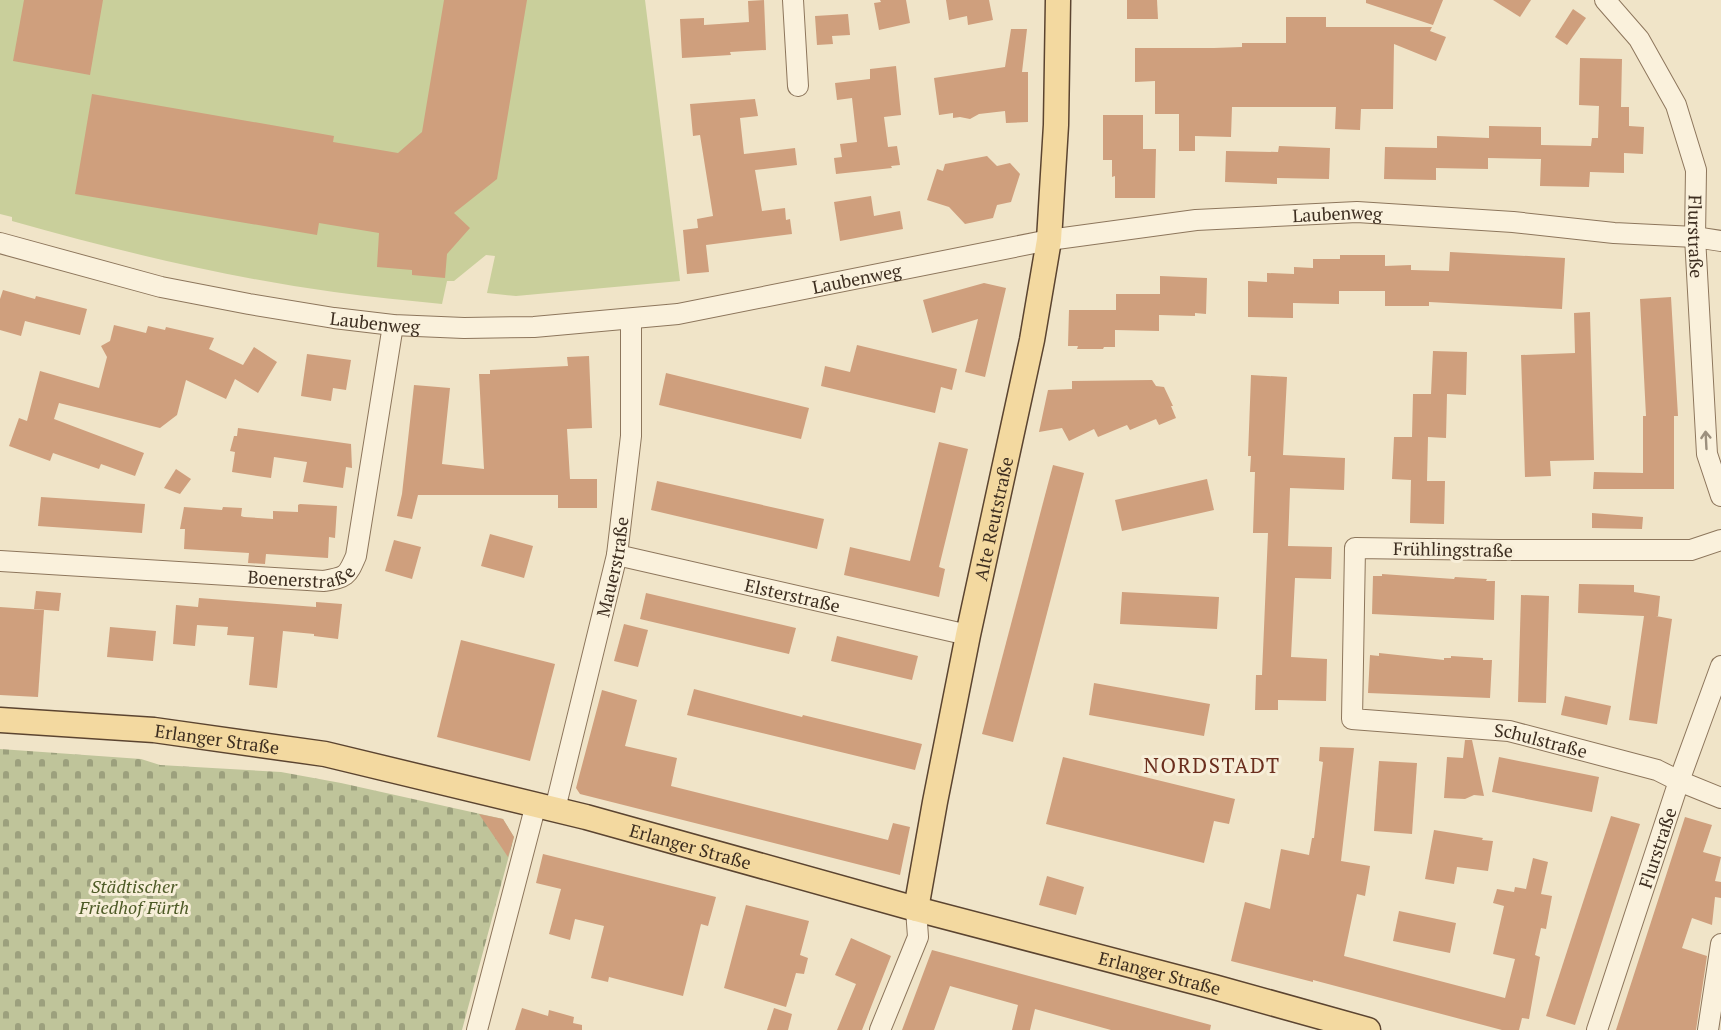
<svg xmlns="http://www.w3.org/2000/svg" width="1721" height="1030" viewBox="0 0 1721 1030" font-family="'PT Serif',serif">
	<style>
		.green { fill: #c9cf9b }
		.cemetery { fill: url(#cemetery-stones) }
		.building { fill: #cf9f7d }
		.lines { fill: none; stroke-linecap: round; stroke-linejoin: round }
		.minor-casing { stroke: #8d765c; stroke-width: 22 }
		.major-casing { stroke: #5b4430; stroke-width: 27 }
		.minor { stroke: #faf1dc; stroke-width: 20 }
		.major { stroke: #f3d9a0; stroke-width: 24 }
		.oneway { stroke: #9c907e }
		.labels { text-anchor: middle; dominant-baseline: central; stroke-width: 6; stroke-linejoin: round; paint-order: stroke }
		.street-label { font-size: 18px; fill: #3d2e20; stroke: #f7eed8 }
		.park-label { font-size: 18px; font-style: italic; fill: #4d5a26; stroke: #f7eed8 }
		.quarter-label { font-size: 21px; letter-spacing: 1.5px; fill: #6b2e1e; stroke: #f7eed8 }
	</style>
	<defs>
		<pattern id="cemetery-stones" width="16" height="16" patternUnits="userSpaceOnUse" patternTransform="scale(1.5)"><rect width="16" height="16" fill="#bfc49a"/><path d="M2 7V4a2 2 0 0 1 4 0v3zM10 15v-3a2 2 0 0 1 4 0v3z" fill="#9ca07d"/></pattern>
	</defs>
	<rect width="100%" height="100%" fill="#f0e4c8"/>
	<path class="green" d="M0,0H645L680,281L516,296L487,293L495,256L486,255L454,281H447L442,304C406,300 370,297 334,292C225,277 118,251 12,221V217L0,214Z"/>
	<path class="cemetery" d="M0,749L141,759L160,765L281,772L341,783L503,819L514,837L462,1030H0Z"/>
	<g class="building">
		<path d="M24,0H103L90,75L13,61Z"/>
		<path d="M444,0H527L497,179L454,213L470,228L447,254L445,278L412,275V270L377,267L379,233L319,223L317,235L75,194L92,94L334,136L333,142L398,153L422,132Z"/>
		<path d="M764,0L766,50L730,52L731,55L682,58L680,19L704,18V25L749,22L748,1Z"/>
		<path d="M880,0H906L910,23L879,30L874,3L881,2Z"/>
		<path d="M946,0H989L993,20L968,25L967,16L949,20Z"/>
		<path d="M1127,0H1157L1158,19H1127Z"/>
		<path d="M1366,0H1443L1433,25L1366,3Z"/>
		<path d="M1493,0H1531L1520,17Z"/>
		<path d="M1573,9L1586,18L1567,45L1555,37Z"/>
		<path d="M848,14L850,35L832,36L833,44L817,45L815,16Z"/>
		<path d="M1286,17H1326V27H1432L1430,31L1446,37L1436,61L1394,44L1393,109H1361L1360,130L1335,129L1336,107H1232L1231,137L1195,136V151H1179V114H1155V81L1135,82V48H1214L1242,47V43H1286Z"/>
		<path d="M1011,29H1027L1022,72H1028V122L1006,123L1005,111L979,114L970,119L960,117L953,118V113L939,115L934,78L1005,67Z"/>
		<path d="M1580,58L1622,59L1621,107H1629V126L1644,127L1643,154L1624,153V173L1590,172L1589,187L1540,186L1541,159L1488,158V169L1436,168V180L1384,179L1385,147L1437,148V136L1489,138V126L1541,127V145L1591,146L1592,138H1598L1599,106L1579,105Z"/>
		<path d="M896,66L901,115L884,117L888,147L897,146L900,165L891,166L892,168L836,174L834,158L842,157L840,144L857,142L852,98L837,100L835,83L870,79V69Z"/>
		<path d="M755,99L758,116L740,118L744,154L795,148L797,165L755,170L762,211L785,208L786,220L790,219L792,234L706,245L709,272L687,274L683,230L698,228L697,219L713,216L700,135L693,136L690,104Z"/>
		<path d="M1103,115H1143V149H1156L1155,198H1115V176L1112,177V160H1103Z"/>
		<path d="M1279,146L1330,148L1329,179L1277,178V184L1225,182L1226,151L1278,152Z"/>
		<path d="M987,156L997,166L1010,163L1020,174L1011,202L997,205L993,218L965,224L949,207L927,200L937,169L943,171L945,164Z"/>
		<path d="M871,196L874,216L900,211L903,229L840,241L834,202Z"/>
		<path d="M1450,252L1565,258L1562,309L1429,302V306H1385V291H1339V304L1293,303V318L1248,317V281L1267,282V273L1294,274V267L1313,268V259H1340V255H1385V266L1411,265V270L1449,271Z"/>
		<path d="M1160,276L1207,278L1206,314L1195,313V316L1159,315V331L1115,330V347H1104L1103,349H1077L1078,346H1068L1069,310H1116V294H1160Z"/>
		<path d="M984,283L1006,288L985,377L965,372L978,319L932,333L923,300Z"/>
		<path d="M3,290L35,299L36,296L87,309L80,335L25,321L21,336L0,330V299Z"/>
		<path d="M1671,297L1678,416H1674V489H1593L1594,472L1643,473V416H1646L1640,299Z"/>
		<path d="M1590,312L1594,460L1550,461L1551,476L1525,477L1521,355L1575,353L1574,313Z"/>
		<path d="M114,325L146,333L148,326L165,330L166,327L214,338L209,349L243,365L254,347L277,362L258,393L235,379L226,399L186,380L177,415L160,428L59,403L54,419L144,453L135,476L101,464L99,469L53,453L50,461L9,446L19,418L27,421L40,371L99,388L107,357L101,346L110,341Z"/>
		<path d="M857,345L957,369L952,390L941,387L935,413L821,386L825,366L850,372Z"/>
		<path d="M1433,351L1467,352L1466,395L1447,394L1446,438L1428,437L1427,481H1445L1444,524L1410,523L1411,480L1392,479L1394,437H1412L1413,394H1431Z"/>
		<path d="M307,354L351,360L346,390L333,388L331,401L301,396Z"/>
		<path d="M589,356L592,428L567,429L570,479H597V508H558V495H418L412,519L397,516L402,494L414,385L450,388L442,464L484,469L479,374H490V370L568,366L567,357Z"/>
		<path d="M666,373L809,408L801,439L659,405Z"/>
		<path d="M1251,375L1287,377L1283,455L1345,458L1344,490L1290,488L1288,546L1332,547L1331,579L1295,578L1291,657L1327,659L1326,701L1278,700V710H1255L1256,675H1262L1268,533H1253L1255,472H1250L1251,456H1248Z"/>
		<path d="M1152,380L1156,386L1164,387L1173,406H1171L1176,418L1159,425L1156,419L1130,430L1127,425L1098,437L1094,429L1069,441L1062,428L1039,432L1048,390L1072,389V381Z"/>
		<path d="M238,428L351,444L352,468L346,467L343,488L303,482L307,462L274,457L271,478L232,472L235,452L230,451L234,436H237Z"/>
		<path d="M939,442L968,449L939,567L945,569L939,597L844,575L850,547L910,561Z"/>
		<path d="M1053,465L1084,473L1013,742L982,734Z"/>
		<path d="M176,469L191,479L180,494L164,488Z"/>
		<path d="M1207,479L1214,510L1122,531L1115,500Z"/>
		<path d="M657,481L824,519L817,549L651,510Z"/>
		<path d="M41,497L145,504L142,533L38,526Z"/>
		<path d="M300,504L337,506L335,538L329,537L328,558L266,554L265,564L248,563L249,553L184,549L185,529H180L184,507L222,510L223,507L242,508L241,516L244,517L273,519V511L298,512V505Z"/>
		<path d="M1592,513L1643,517L1642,529L1592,528Z"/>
		<path d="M490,534L533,546L524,578L481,566Z"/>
		<path d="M394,540L421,547L412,579L385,571Z"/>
		<path d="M1382,574L1454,579L1455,577L1487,579L1486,581H1495L1494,620L1372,614L1373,576H1382Z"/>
		<path d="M1579,584L1634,585V592L1660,596L1658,616H1656L1672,619L1657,724L1629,720L1644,616L1578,613Z"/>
		<path d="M36,591L61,593L59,611L34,609Z"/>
		<path d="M1122,592L1219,597L1217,629L1120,624Z"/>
		<path d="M646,593L796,628L789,654L640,619Z"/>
		<path d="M1521,595L1549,596L1546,703L1518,702Z"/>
		<path d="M199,598L316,607V602L342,604L338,639L314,636V634L283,631L277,688L249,685L254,637L227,635L228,627L197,625L195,646L173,644L176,605L198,607Z"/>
		<path d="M0,607L44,610L38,697L0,695Z"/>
		<path d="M624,624L648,630L638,667L614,661Z"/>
		<path d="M110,627L156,631L153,661L107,657Z"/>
		<path d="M837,636L918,656L912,680L831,661Z"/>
		<path d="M461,640L555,664L530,761L437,737Z"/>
		<path d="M1379,653L1444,660V658H1451V656L1483,658V660H1492L1490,698L1368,693L1370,655L1379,656Z"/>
		<path d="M1094,683L1210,704L1204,736L1089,715Z"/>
		<path d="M694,689L802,717L803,715L922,744L915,770L687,715Z"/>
		<path d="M602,690L637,700L625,746L677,758L671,786L888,840L893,823L910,827L900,875L580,794L576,788Z"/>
		<path d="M1565,696L1611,706L1607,725L1561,715Z"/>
		<path d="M1465,740H1472L1484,796L1474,795L1465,799L1444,798L1447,757L1463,758Z"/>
		<path d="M1320,747L1354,748L1341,861L1370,866L1365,896L1357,894L1344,956L1505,998L1515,959L1493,954L1504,906L1493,903L1497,889L1514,892L1515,887L1526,889L1533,858L1548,862L1541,894L1552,896L1546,929L1541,928L1535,955L1540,957L1529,1019L1522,1018L1519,1030H1502L1313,980V982L1231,961L1245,902L1270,909L1281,849L1309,855L1312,838H1314L1323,762L1319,761Z"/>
		<path d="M1063,757L1235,799L1229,824L1214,821L1204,863L1046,824Z"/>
		<path d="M1499,757L1599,777L1592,812L1492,792Z"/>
		<path d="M1379,761L1417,763L1412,834L1374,831Z"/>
		<path d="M479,814L503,819L514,837L508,857Z"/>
		<path d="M1611,816L1640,824L1575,1025L1546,1016Z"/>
		<path d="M1685,817L1712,825L1703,852L1721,857L1715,881L1721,882V898L1715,897L1712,925L1692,918L1682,948L1707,956L1696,1030H1616Z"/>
		<path d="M1434,830L1483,838L1482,840L1493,841L1488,871L1457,867L1454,884L1425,879Z"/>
		<path d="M543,854L716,897L708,926L701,924L683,996L609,977L608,982L591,978L604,926L575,919L570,940L549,934L561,889L536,883Z"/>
		<path d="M1047,876L1084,887L1076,915L1039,905Z"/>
		<path d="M746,905L809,921L800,955L808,958L804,974L796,973L786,1007L724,988Z"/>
		<path d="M1399,911L1456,923L1450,953L1393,941Z"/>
		<path d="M851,938L891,956L862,1030H837L856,984L835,975Z"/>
		<path d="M932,950L1211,1025L1210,1030H1111L1035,1009L1030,1030H1012L1018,1005L950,986L934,1030H902Z"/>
		<path d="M522,1008L548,1016L549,1010L574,1017L573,1023L582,1025V1030H515Z"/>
		<path d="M774,1008L792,1014L788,1030H767Z"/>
	</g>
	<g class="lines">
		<defs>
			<g id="minor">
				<path d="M793,0L798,86"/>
				<path id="s1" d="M1605,0L1639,39L1676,105L1696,170L1695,237L1707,454L1721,496"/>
				<path id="s2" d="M0,243L161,287L249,304L334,318L393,325L464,328L534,327L678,314L1049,240L1196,220L1357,212L1513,222L1614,233L1695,237L1721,241"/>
				<path id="s3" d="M1721,540L1691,550H1499L1355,548L1352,719L1509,731L1657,770L1679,781L1721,798"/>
				<path id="s4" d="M617,555L968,635"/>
				<path id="s5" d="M0,561L324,581C346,577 347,577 356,556L393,325"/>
				<path id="s6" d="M555,809L617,555L631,436V319"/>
				<path d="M477,1030L536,804"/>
				<path d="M880,1030L918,937L916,909"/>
				<path id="s7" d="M1597,1030L1679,781L1721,666"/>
				<path d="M1708,1030L1721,944"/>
			</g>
			<g id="major">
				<path id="s8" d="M0,720L154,730L325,754L586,817L916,909L1214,987L1368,1030"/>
				<path id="s9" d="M916,909L935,802L968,635L1032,340L1049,240L1056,125L1058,0"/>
			</g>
		</defs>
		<use href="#minor" class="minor-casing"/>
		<use href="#major" class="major-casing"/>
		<use href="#minor" class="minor"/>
		<use href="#major" class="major"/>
	</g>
	<defs><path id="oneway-shaft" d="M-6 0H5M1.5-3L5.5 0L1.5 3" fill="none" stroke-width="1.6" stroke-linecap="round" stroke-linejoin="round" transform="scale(1.5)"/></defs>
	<use class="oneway" href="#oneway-shaft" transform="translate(1706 440) rotate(-93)"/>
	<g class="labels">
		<g class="street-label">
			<text stroke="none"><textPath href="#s2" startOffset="1356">Laubenweg</textPath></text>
			<text stroke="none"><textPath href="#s1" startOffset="262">Flurstraße</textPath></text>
			<text stroke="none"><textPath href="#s2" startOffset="870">Laubenweg</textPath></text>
			<text stroke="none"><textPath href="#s2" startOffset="384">Laubenweg</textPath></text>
			<text stroke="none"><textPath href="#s9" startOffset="398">Alte Reutstraße</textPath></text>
			<text transform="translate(1453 549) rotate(1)">Frühlingstraße</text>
			<text stroke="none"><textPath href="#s6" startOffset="249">Mauerstraße</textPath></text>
			<text stroke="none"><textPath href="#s5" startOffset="302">Boenerstraße</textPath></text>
			<text stroke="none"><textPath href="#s4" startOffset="180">Elsterstraße</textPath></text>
			<text stroke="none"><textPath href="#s8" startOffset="218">Erlanger Straße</textPath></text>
			<text stroke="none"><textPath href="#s3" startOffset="729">Schulstraße</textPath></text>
			<text stroke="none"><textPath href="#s8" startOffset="704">Erlanger Straße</textPath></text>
			<text stroke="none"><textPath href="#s7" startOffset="192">Flurstraße</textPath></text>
			<text stroke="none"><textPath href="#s8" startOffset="1190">Erlanger Straße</textPath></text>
		</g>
		<g class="park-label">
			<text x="134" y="886">Städtischer<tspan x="134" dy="21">Friedhof Fürth</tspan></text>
		</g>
		<g class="quarter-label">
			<text x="1212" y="765">NORDSTADT</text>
		</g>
	</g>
</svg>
